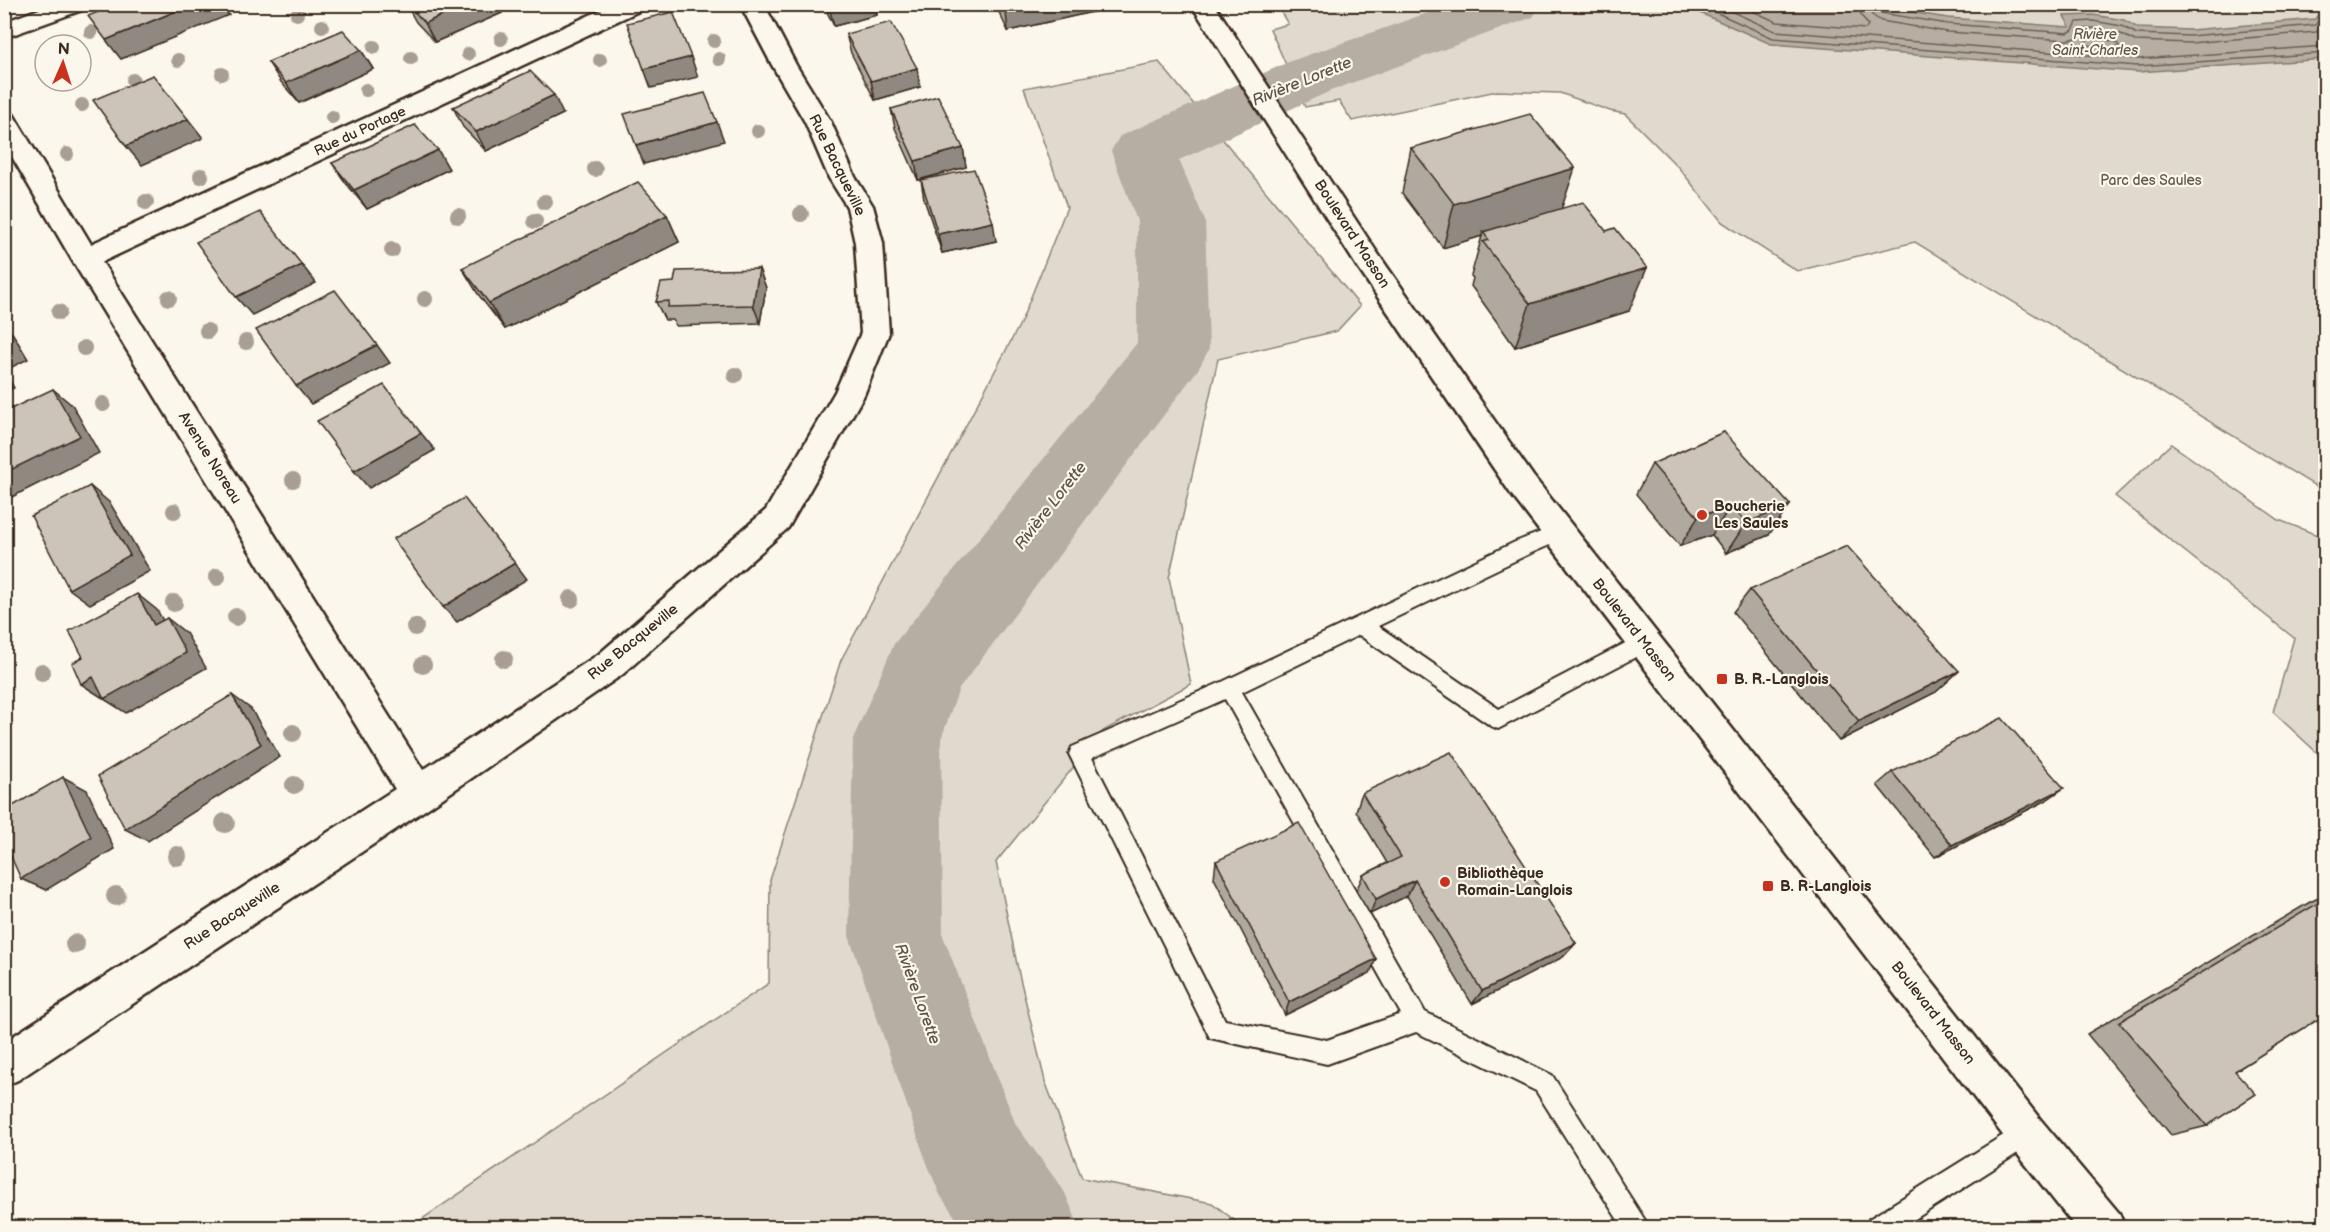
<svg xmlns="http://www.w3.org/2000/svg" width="2330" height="1232" viewBox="0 0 2330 1232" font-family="'Balsamiq Sans',sans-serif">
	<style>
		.green { fill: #dfd9ce; stroke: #8d8276; stroke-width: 1.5 }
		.water { fill: #b6aea2; stroke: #85796d; stroke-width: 1.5 }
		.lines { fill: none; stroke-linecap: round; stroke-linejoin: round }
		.shore { stroke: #6c5f53; stroke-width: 1.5 }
		.river { fill: #b6aea2; fill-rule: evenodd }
		.service-casing { stroke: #3b2a1e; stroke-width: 4 }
		.minor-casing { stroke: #3b2a1e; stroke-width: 5 }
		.tertiary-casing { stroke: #3b2a1e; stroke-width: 5 }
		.secondary-casing { stroke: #3b2a1e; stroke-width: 5 }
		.service { fill: #fbf7ec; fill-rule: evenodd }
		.minor { fill: #fbf7ec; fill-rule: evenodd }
		.tertiary { fill: #fbf7ec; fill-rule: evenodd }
		.secondary { fill: #fbf7ec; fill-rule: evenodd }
		.tree { fill: #a89e93 }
		.wall { fill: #afa99f; stroke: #3b2a1e; stroke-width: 1.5 }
		.shaded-wall { fill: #8f8982; stroke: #3b2a1e; stroke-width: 1.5 }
		.building { fill: #ccc4b9; stroke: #3b2a1e; stroke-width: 1.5 }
		.poi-dot { fill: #c8321e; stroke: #fbf7ec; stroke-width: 2 }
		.labels { text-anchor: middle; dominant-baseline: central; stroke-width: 4.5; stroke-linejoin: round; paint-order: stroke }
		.far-water-label { font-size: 14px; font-style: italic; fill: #605246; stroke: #fbf7ec }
		.far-street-label { font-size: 14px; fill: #3b2a1e; stroke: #fbf7ec }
		.far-park-label { font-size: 14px; fill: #64564a; stroke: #fbf7ec }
		.street-label { font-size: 15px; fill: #3b2a1e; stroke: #fbf7ec }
		.poi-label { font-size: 15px; font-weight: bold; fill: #3b2a1e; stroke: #fbf7ec; text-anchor: start }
		.water-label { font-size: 16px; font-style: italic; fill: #605246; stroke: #fbf7ec }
	</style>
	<rect width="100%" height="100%" fill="#fbf7ec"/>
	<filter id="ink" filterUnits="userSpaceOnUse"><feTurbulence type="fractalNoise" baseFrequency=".0167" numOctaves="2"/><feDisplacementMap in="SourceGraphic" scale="12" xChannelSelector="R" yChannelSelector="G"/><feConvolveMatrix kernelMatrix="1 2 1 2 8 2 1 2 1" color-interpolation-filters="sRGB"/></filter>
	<g filter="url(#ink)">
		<g class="green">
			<path d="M1276,4L2325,5V492L1915,242L1797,271L1722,222L1679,168L1625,114L1610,111L1560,93L1497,91L1352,121L1339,101L1305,107L1270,29L1288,24Z"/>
			<path d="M1159,62L1360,306L1337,331L1218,359L1169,578L1191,684L1103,731L996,862L1019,974L1045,1081L1082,1178L1212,1203L1243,1227L409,1228L769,983L770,880L841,660L1021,322L1067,207L1024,88Z"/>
			<path d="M2171,444L2279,520L2325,538V760L2273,712L2294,638L2115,496Z"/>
		</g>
		<path class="water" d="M1682,5H1866L1948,18L2070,27L2064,16L2093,15L2124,20L2138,28L2191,30L2315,19L2325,5V59L2138,72L1771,44Z"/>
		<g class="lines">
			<g class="shore">
				<path d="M1697,4L1773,38L2138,66L2326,53"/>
				<path d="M1715,4L1775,31L2138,59L2326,46"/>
				<path d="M1737,4L1777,22L1866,29L1868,25L1861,15L1860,4"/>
				<path d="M1869,4L1872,15L1881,21L1947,32L2067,40L2076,38L2083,29L2093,28L2119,33L2135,41L2190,43L2316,32L2326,27"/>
				<path d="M1876,4L1877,10L1881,13L1948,24L2068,33L2073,30L2077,22L2093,21L2122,26L2137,34L2190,36L2315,25L2326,14"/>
				<path d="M2092,37L2116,42L2119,46L2116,48L2087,45L2086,41Z"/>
			</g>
			<path class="river" d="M1453,4H1541L1533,17L1335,89L1179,160L1205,221L1209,349L1199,368L959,689L941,739L943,936L1016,1125L1064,1191L1080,1228H963L940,1195L925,1158L849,936L853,739L894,644L1137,343V221L1111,151L1120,136L1291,61Z"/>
			<defs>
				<g id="service">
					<path d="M1559,525L1566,528L1568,533L1566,538L1529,554L1378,626L1499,709L1637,637L1644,634L1651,637L1654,643L1651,649L1498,729L1491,726L1359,635L1242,692L1425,1012L1552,1075L1650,1228H1623L1536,1091L1416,1032L1327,1064L1210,1038L1069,754L1072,747L1222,682L1515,542ZM1225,699L1401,1014L1327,1040L1225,1020L1092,758Z"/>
					<path d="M2026,1121L2035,1124L2038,1133L2035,1142L1901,1228H1866L1869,1219Z"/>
				</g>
				<path id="minor" d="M614,4H646L643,9L102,262L423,770L599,654L766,510L835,392L861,333L855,243L847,207L829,178L805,122L772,65L740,4H764L796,65L831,122L855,177L873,206L883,243L889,333L864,395L788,528L623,674L431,806L18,1080L4,1086V1042L395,789L75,265L4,143V112L13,114L91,244Z"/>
				<path id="tertiary" d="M53,4H88L85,9L4,38V22Z"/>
				<path id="secondary" d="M1191,4H1214L1376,251L1533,476L2040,1119L2119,1213L2125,1228H2076L2012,1147L1511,494L1356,265Z"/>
			</defs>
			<use href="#service" class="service-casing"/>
			<use href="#minor" class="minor-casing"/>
			<use href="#tertiary" class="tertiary-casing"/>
			<use href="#secondary" class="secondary-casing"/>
			<use href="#service" class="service"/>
			<use href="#minor" class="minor"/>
			<use href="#tertiary" class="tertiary"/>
			<use href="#secondary" class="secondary"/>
		</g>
		<g class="tree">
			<circle cx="297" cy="14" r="7"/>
			<circle cx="322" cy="26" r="7"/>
			<circle cx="91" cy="32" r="7"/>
			<circle cx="501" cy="39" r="7"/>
			<circle cx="714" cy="41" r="7"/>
			<circle cx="374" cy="47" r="7"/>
			<circle cx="468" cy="54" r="7"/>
			<circle cx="411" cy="58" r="7"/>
			<circle cx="719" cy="59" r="7"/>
			<circle cx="178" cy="60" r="7"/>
			<circle cx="600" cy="60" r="7"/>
			<circle cx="222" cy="74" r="7"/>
			<circle cx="133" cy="80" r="7"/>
			<circle cx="366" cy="90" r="7"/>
			<circle cx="82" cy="105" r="7"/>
			<circle cx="332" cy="117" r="7"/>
			<circle cx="758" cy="131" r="7"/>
			<circle cx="67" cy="154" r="7"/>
			<circle cx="595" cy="169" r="8"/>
			<circle cx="201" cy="176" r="8"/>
			<circle cx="146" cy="202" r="8"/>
			<circle cx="545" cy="202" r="8"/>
			<circle cx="801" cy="214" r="8"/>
			<circle cx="458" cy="216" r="8"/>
			<circle cx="535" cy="221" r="8"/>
			<circle cx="392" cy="250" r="8"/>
			<circle cx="169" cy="298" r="8"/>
			<circle cx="425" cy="299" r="8"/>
			<circle cx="59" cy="312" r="8"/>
			<circle cx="207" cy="331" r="8"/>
			<circle cx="246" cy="342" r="8"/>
			<circle cx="84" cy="348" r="8"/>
			<circle cx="735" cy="375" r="8"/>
			<circle cx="103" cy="404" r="8"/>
			<circle cx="293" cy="480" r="8"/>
			<circle cx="174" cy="511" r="8"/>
			<circle cx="217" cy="577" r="9"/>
			<circle cx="571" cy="599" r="9"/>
			<circle cx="174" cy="603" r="9"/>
			<circle cx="236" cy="617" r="9"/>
			<circle cx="415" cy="627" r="9"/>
			<circle cx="504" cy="659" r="9"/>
			<circle cx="423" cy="665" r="9"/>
			<circle cx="42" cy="672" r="9"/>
			<circle cx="293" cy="733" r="9"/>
			<circle cx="294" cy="785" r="9"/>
			<circle cx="225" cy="823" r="10"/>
			<circle cx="177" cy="856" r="10"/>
			<circle cx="116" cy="896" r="10"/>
			<circle cx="75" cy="944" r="10"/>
		</g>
		<g class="wall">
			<path d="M406,4H498L502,13L435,42L416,22Z"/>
			<path d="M823,4H875L877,15L834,26Z"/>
			<path d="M995,4H1128L1008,31Z"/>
			<path d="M846,34L920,87L875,100L851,53Z"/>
			<path d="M361,50L373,69L299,103L281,82L268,62Z"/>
			<path d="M453,107L563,114L486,151L463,127Z"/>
			<path d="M891,109L963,148L966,167L918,180L895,128Z"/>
			<path d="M1411,148L1561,209L1629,311L1515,347L1471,286L1473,278L1471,276L1482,236L1443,248L1402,193Z"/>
			<path d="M332,163L449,169L367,209L345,182Z"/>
			<path d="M921,180L996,241L942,253L924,199Z"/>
			<path d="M667,215L679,242L505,329L478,294L462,268Z"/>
			<path d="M759,269L766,288L760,323L676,326L673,320H665L656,302L674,282Z"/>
			<path d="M1724,432L1769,535L1726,553L1712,535L1680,546L1636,494L1652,464Z"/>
			<path d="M1750,590L1959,671L1936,692L1839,741L1733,612Z"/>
			<path d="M1892,772L2045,801L1935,857L1877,785Z"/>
			<path d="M1362,793L1576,943L1563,957L1472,1004L1407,896L1370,914L1356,891L1363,875L1387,863L1356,811Z"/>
			<path d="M1216,861L1370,973L1285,1015L1214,878Z"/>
			<path d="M2325,895V1015L2235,1071L2207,1126L2171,1135L2087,1034L2310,902Z"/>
		</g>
		<g class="shaded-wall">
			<path d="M193,4H238L239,6L226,11L229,15L121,59L106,40Z"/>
			<path d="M467,4H498L502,13L435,42L425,23Z"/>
			<path d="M838,4H875L877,15L834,26L829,7Z"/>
			<path d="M1005,4H1128L1008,31Z"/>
			<path d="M361,50L373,69L299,103L286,83Z"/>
			<path d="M691,57L698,77L651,88L644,69Z"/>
			<path d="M917,68L920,87L875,100L871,81Z"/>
			<path d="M554,95L563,114L486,151L476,132Z"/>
			<path d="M188,119L203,138L142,165L126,146Z"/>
			<path d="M717,122L724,141L644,164L636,145Z"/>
			<path d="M963,148L966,167L918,180L915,161Z"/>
			<path d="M438,150L449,169L367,209L354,190Z"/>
			<path d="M1575,168L1560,213L1483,232L1482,236L1443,248L1454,204Z"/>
			<path d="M667,215L679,242L505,329L489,303Z"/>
			<path d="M993,222L996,241L942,253L938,234Z"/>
			<path d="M302,265L316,283L252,315L236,297Z"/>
			<path d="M1647,268L1629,311L1515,347L1530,304Z"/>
			<path d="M759,269L766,288L760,323L753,305Z"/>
			<path d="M4,326L13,334L28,359L4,371Z"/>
			<path d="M377,345L390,363L311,404L296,386Z"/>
			<path d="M4,371L14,388L4,392Z"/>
			<path d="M53,389L73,406L99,453L4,501V473Z"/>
			<path d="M421,433L435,450L369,488L354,471Z"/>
			<path d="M90,486L110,503L150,571L90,604L69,589Z"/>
			<path d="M1731,505L1712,535L1680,546L1698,517Z"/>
			<path d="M1790,505L1769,535L1726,553L1746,523Z"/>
			<path d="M515,563L527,579L457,622L443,607Z"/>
			<path d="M137,594L157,610L174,640L154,625Z"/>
			<path d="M167,618L186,633L206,668L126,713L104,699Z"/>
			<path d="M1959,671L1936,692L1839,741L1859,721Z"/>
			<path d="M93,677L115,691L103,698L81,684Z"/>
			<path d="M232,695L251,709L280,757L148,841L125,829Z"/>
			<path d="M63,777L87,790L114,849L46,890L21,879Z"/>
			<path d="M2064,788L2045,801L1935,857L1952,845Z"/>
			<path d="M1415,880L1407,896L1370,914L1376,899Z"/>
			<path d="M1576,943L1563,957L1472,1004L1482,991Z"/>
			<path d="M1376,959L1370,973L1285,1015L1289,1002Z"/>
		</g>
		<g class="building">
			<path d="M118,4H193L106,40L88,16Z"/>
			<path d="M407,4H467L425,23Z"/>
			<path d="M673,12L691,57L644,69L627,23Z"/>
			<path d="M891,22L917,68L871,81L846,34Z"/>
			<path d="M343,30L361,50L286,83L268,62Z"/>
			<path d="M530,71L554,95L476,132L453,107Z"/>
			<path d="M153,75L188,119L126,146L93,100Z"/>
			<path d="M705,93L717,122L636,145L624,114Z"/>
			<path d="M938,96L963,148L915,161L891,109Z"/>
			<path d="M1530,114L1575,168L1454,204L1411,148Z"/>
			<path d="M415,125L438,150L354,190L332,163Z"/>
			<path d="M974,169L993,222L938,234L921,180Z"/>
			<path d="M638,182L667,215L489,303L462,268Z"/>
			<path d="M1583,202L1606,231L1615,228L1647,268L1530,304L1483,242L1489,240L1483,232Z"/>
			<path d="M260,212L302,265L236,297L196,242Z"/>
			<path d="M759,269L753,305L668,307L669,301L656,302L661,283L674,282L676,271Z"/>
			<path d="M335,290L377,345L296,386L256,330Z"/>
			<path d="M4,334L8,341L4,343Z"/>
			<path d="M384,385L421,433L354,471L317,421Z"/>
			<path d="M53,389L80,436L4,473V412Z"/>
			<path d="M1724,432L1790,505L1746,523L1731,505L1698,517L1652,464Z"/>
			<path d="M90,486L130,555L69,589L31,516Z"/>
			<path d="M464,498L515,563L443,607L393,539Z"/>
			<path d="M1847,546L1959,671L1859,721L1750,590Z"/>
			<path d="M137,594L154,625L167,618L186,653L104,699L93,677L81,684L72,663L83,657L69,631Z"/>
			<path d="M232,695L261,744L125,829L98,776Z"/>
			<path d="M2002,718L2064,788L1952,845L1892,772Z"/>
			<path d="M1451,752L1576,943L1482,991L1415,880L1376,899L1363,875L1401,857L1362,793Z"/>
			<path d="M63,777L91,837L21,879L4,841V811Z"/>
			<path d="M1299,823L1376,959L1289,1002L1216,861Z"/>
			<path d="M2325,899V1015L2235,1071L2256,1094L2207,1126L2119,1022Z"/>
		</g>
	</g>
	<g class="poi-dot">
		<circle cx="1702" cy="515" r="6"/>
		<rect x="1716" y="673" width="12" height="12" rx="3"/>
		<circle cx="1445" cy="882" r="6"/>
		<rect x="1762" y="880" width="12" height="12" rx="3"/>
	</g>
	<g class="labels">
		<g class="far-water-label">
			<text x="2095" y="34">Rivière<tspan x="2095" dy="16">Saint-Charles</tspan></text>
		</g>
		<g class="far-street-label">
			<text transform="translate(360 131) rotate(-25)">Rue du Portage</text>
		</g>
		<g class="far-park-label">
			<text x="2151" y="180">Parc des Saules</text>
		</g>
		<g class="street-label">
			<text transform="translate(837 165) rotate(64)">Rue Bacqueville</text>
			<text transform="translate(1352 234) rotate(57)">Boulevard Masson</text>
			<text transform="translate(210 458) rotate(58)">Avenue Noreau</text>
			<text transform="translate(1634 630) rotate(52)">Boulevard Masson</text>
			<text transform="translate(633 642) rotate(-39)">Rue Bacqueville</text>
			<text transform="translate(232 916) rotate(-33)">Rue Bacqueville</text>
			<text transform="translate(1933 1013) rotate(52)">Boulevard Masson</text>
		</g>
		<g class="poi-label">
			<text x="1714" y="506">Boucherie<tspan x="1714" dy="17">Les Saules</tspan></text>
			<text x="1734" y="679">B. R.-Langlois</text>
			<text x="1457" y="873">Bibliothèque<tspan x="1457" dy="17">Romain-Langlois</tspan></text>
			<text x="1780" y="886">B. R-Langlois</text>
		</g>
		<g class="water-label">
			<text transform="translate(1302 82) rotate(-22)">Rivière Lorette</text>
			<text transform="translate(1051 506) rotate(-52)">Rivière Lorette</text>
			<text transform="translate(917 994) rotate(70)">Rivière Lorette</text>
		</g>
	</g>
	<rect width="2330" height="1232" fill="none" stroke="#fbf7ec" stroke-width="24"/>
	<rect x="12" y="12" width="2306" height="1208" fill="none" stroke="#3b2a1e" stroke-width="2" filter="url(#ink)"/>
	<g transform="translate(63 63) rotate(3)"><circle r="28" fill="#fbf7ec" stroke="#aea59a" stroke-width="1.5"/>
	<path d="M0-4.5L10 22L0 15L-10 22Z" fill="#c8321e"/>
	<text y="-9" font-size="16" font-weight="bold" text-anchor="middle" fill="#3b2a1e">N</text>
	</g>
</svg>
